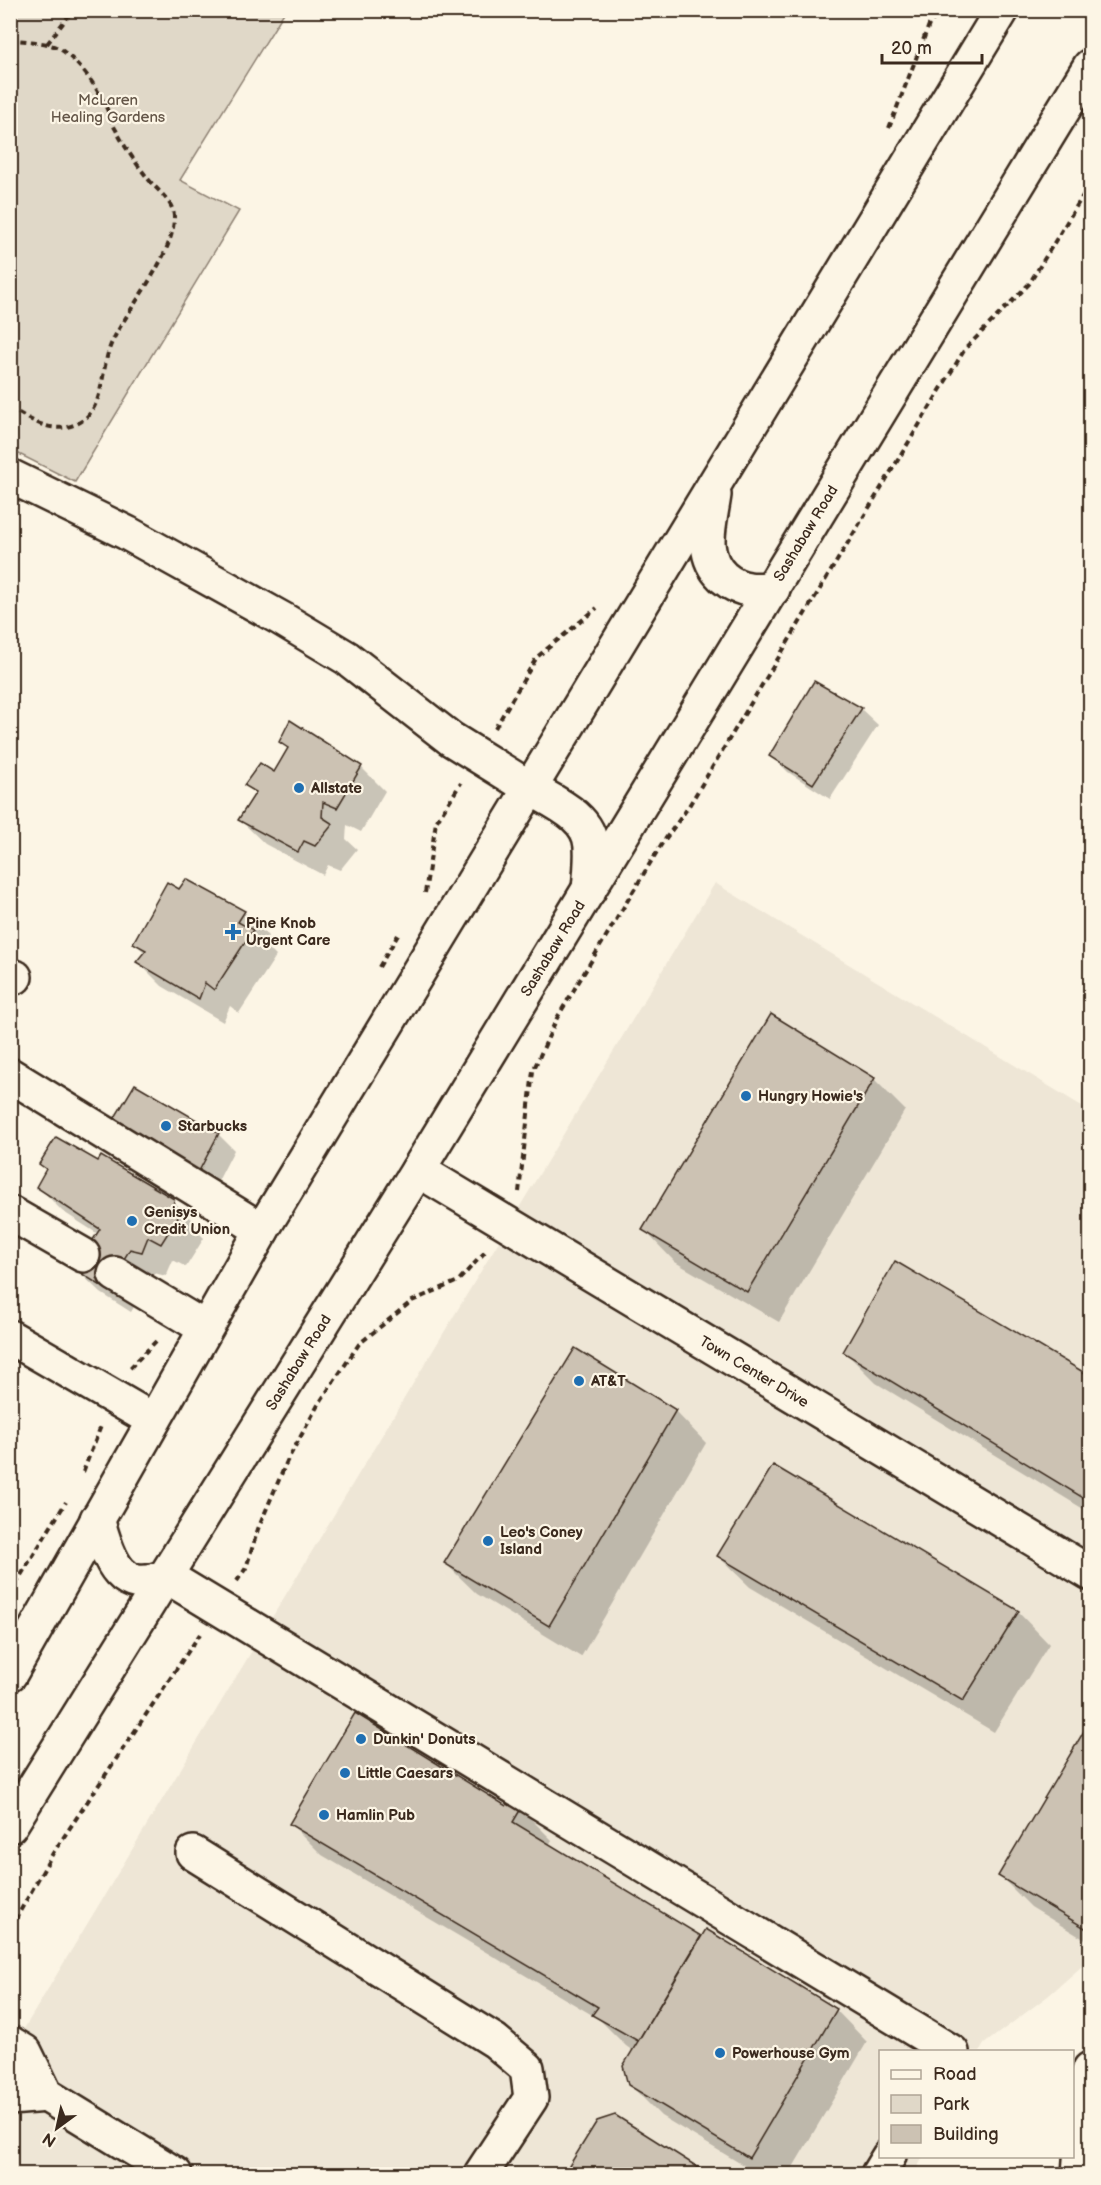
<svg xmlns="http://www.w3.org/2000/svg" width="1101" height="2185" viewBox="0 0 1101 2185" font-family="'Balsamiq Sans',sans-serif">
	<style>
		.built { fill: #eee6d6 }
		.green { fill: #e0d8c8; stroke: #8e8173; stroke-width: 1.5 }
		.shadow { fill: #0003 }
		.building { fill: #ccc2b3; stroke: #3b2a1e; stroke-width: 1.5 }
		.lines { fill: none; stroke-linecap: round; stroke-linejoin: round }
		.minor-casing { stroke: #3b2a1e; stroke-width: 38 }
		.major-casing { stroke: #3b2a1e; stroke-width: 38 }
		.path { stroke: #3b2a1e; stroke-width: 4; stroke-dasharray: 6 4.5; stroke-linecap: butt }
		.minor { stroke: #fcf5e5; stroke-width: 33 }
		.major { stroke: #fcf5e5; stroke-width: 33 }
		.poi-dot { fill: #1f6fb2; stroke: #fcf5e5; stroke-width: 2 }
		.labels { text-anchor: middle; dominant-baseline: central; stroke-width: 4.5; stroke-linejoin: round; paint-order: stroke }
		.park-label { font-size: 15px; fill: #645648; stroke: #fcf5e5 }
		.street-label { font-size: 15px; fill: #3b2a1e; stroke: #fcf5e5 }
		.poi-label { font-size: 15px; font-weight: bold; fill: #3b2a1e; stroke: #fcf5e5; text-anchor: start }
	</style>
	<rect width="100%" height="100%" fill="#fcf5e5"/>
	<filter id="ink" filterUnits="userSpaceOnUse"><feTurbulence type="fractalNoise" baseFrequency=".0167" numOctaves="2"/><feDisplacementMap in="SourceGraphic" scale="12" xChannelSelector="R" yChannelSelector="G"/><feConvolveMatrix kernelMatrix="1 2 1 2 8 2 1 2 1" color-interpolation-filters="sRGB"/></filter>
	<g filter="url(#ink)">
		<path class="built" d="M715,883L1090,1111V1959L1048,1996L984,2044L980,2051L880,2052V2156L923,2157L914,2174H11L10,2052Z"/>
		<path class="green" d="M10,11H285L180,180L239,211L75,482L11,450Z"/>
		<g class="shadow">
			<path d="M861,709L878,725L830,799L788,772L771,755Z"/>
			<path d="M281,741L361,767L385,791L361,832L347,825L346,839L357,849L340,870L328,865L323,875L265,844L240,820L256,794L246,785L274,774L289,749Z"/>
			<path d="M180,891L244,912L268,936L264,944L276,956L239,1013L230,1006L223,1022L162,986L138,962L145,953L135,943Z"/>
			<path d="M874,1079L905,1110L779,1322L675,1262L644,1230Z"/>
			<path d="M116,1119L218,1134L234,1150L215,1187L132,1135Z"/>
			<path d="M41,1164L173,1201L198,1225L197,1231L204,1238L186,1267L173,1260L166,1276L154,1273L131,1312L101,1293L76,1269L98,1234L62,1211L38,1186L47,1170Z"/>
			<path d="M896,1263L1090,1378V1513L876,1383L845,1352Z"/>
			<path d="M575,1350L675,1411L706,1443L581,1657L477,1594L445,1563Z"/>
			<path d="M718,1556L1018,1612L1049,1644L994,1732L750,1587Z"/>
			<path d="M1090,1723V1943L1031,1907L1000,1876Z"/>
			<path d="M506,1808L521,1809L552,1840L549,1845L701,1938L836,2010L867,2042L789,2174H758L661,2116L629,2084L633,2051L626,2046L599,2019L322,1855L291,1824Z"/>
			<path d="M615,2117L707,2174H565L598,2122Z"/>
		</g>
		<g class="building">
			<path d="M814,681L862,708L813,784L769,756Z"/>
			<path d="M290,720L362,766L337,808L323,802L322,817L333,824L315,846L304,841L298,852L238,820L256,792L244,785L260,763L274,772L288,748L279,742Z"/>
			<path d="M186,879L245,911L238,922L253,930L214,990L205,983L199,999L136,962L146,950L133,943L167,882L179,889Z"/>
			<path d="M771,1014L875,1078L747,1292L642,1230Z"/>
			<path d="M135,1084L219,1133L199,1171L180,1162L114,1119Z"/>
			<path d="M56,1137L98,1161L101,1156L174,1199L173,1207L181,1212L161,1244L148,1237L142,1252L130,1249L106,1289L74,1269L100,1229L36,1187L46,1169L39,1164Z"/>
			<path d="M895,1261L1090,1376V1489L1085,1499L843,1352Z"/>
			<path d="M575,1348L676,1410L549,1626L444,1563Z"/>
			<path d="M773,1465L1019,1611L963,1701L717,1556Z"/>
			<path d="M355,1713L506,1806L510,1800L522,1807L513,1822L701,1936L638,2041L592,2015L598,2007L289,1824Z"/>
			<path d="M1090,1721V1931L998,1876Z"/>
			<path d="M706,1929L837,2009L749,2158L628,2085L623,2066Z"/>
			<path d="M615,2115L707,2173L706,2174H564L597,2121Z"/>
		</g>
		<g class="lines">
			<defs>
				<g id="minor">
					<path d="M10,476L127,533L282,619L347,658L451,739L530,788"/>
					<path d="M10,977H15"/>
					<path d="M10,1075L262,1230"/>
					<path id="s1" d="M418,1170L1090,1573"/>
					<path d="M10,1213L83,1255"/>
					<path d="M115,1274L205,1328"/>
					<path d="M10,1337L153,1420"/>
					<path d="M166,1576L952,2052"/>
					<path d="M193,1853L495,2041L527,2068L531,2098L481,2174"/>
					<path d="M10,2043L25,2052L46,2095L175,2174"/>
					<path d="M10,2098L46,2095"/>
					<path d="M878,2174L889,2156"/>
					<path d="M1079,2174L1086,2081L1090,2069"/>
				</g>
				<g id="major">
					<path d="M714,495C710,524 699,554 723,577C730,583 739,588 749,589C756,590 765,589 773,589"/>
					<path d="M530,788C553,802 590,816 591,847C592,861 590,876 589,890"/>
					<path d="M97,1519C108,1554 118,1599 166,1576"/>
					<path d="M10,1674L262,1230L1002,10"/>
					<path id="s2" d="M10,1826L418,1170L1090,66"/>
				</g>
			</defs>
			<use href="#minor" class="minor-casing"/>
			<use href="#major" class="major-casing"/>
			<g class="path">
				<path d="M10,39C27,42 50,41 63,51C83,67 97,87 107,109C110,116 112,124 116,130C124,146 135,162 146,176C154,188 174,201 174,217C174,256 129,306 112,342C99,370 107,412 74,425C50,434 30,419 10,408"/>
				<path d="M47,44L73,10"/>
				<path d="M889,128L929,25L940,10"/>
				<path d="M495,728L537,657L597,608"/>
				<path d="M425,893L436,822L461,783"/>
				<path d="M379,967L398,935"/>
				<path d="M519,1192L533,1071L557,1018L661,845L687,809L965,349L1029,284L1090,184"/>
				<path d="M130,1368L158,1339"/>
				<path d="M83,1472L101,1426"/>
				<path d="M237,1581L246,1568L258,1529L287,1461L318,1405L359,1344L412,1301L458,1281L486,1251"/>
				<path d="M10,1593L66,1502"/>
				<path d="M10,1929L53,1853L200,1634"/>
			</g>
			<use href="#minor" class="minor"/>
			<use href="#major" class="major"/>
		</g>
	</g>
	<g class="poi-dot">
		<circle cx="299" cy="788" r="6"/>
		<path d="M230 923h6v6h6v6h-6v6h-6v-6h-6v-6h6z"/>
		<circle cx="746" cy="1096" r="6"/>
		<circle cx="166" cy="1126" r="6"/>
		<circle cx="132" cy="1221" r="6"/>
		<circle cx="579" cy="1381" r="6"/>
		<circle cx="488" cy="1541" r="6"/>
		<circle cx="361" cy="1739" r="6"/>
		<circle cx="345" cy="1773" r="6"/>
		<circle cx="324" cy="1815" r="6"/>
		<circle cx="720" cy="2053" r="6"/>
	</g>
	<g class="labels">
		<g class="park-label">
			<text x="108" y="100">McLaren<tspan x="108" dy="17">Healing Gardens</tspan></text>
		</g>
		<g class="street-label">
			<text stroke="none"><textPath href="#s2" startOffset="1518">Sashabaw Road</textPath></text>
			<text stroke="none"><textPath href="#s2" startOffset="1032">Sashabaw Road</textPath></text>
			<text stroke="none"><textPath href="#s2" startOffset="546">Sashabaw Road</textPath></text>
			<text stroke="none"><textPath href="#s1" startOffset="392">Town Center Drive</textPath></text>
		</g>
		<g class="poi-label">
			<text x="311" y="788">Allstate</text>
			<text x="246" y="923">Pine Knob<tspan x="246" dy="17">Urgent Care</tspan></text>
			<text x="758" y="1096">Hungry Howie's</text>
			<text x="178" y="1126">Starbucks</text>
			<text x="144" y="1212">Genisys<tspan x="144" dy="17">Credit Union</tspan></text>
			<text x="591" y="1381">AT&amp;T</text>
			<text x="500" y="1532">Leo's Coney<tspan x="500" dy="17">Island</tspan></text>
			<text x="373" y="1739">Dunkin' Donuts</text>
			<text x="357" y="1773">Little Caesars</text>
			<text x="336" y="1815">Hamlin Pub</text>
			<text x="732" y="2053">Powerhouse Gym</text>
		</g>
	</g>
	<rect width="1101" height="2185" fill="none" stroke="#fcf5e5" stroke-width="36"/>
	<rect x="18" y="18" width="1065" height="2149" fill="none" stroke="#3b2a1e" stroke-width="2" filter="url(#ink)"/>
	<rect x="879" y="2050" width="195" height="108" fill="#fcf5e5" stroke="#afa495" stroke-width="1.5"/>
	<rect x="891" y="2070" width="30" height="9" fill="#fcf5e5" stroke="#afa495" stroke-width="1.5"/>
	<text x="933" y="2080" font-size="18" fill="#3b2a1e">Road</text>
	<rect x="891" y="2095" width="30" height="18" fill="#e0d8c8" stroke="#afa495" stroke-width="1.5"/>
	<text x="933" y="2110" font-size="18" fill="#3b2a1e">Park</text>
	<rect x="891" y="2125" width="30" height="18" fill="#ccc2b3" stroke="#afa495" stroke-width="1.5"/>
	<text x="933" y="2140" font-size="18" fill="#3b2a1e">Building</text>
	<g transform="translate(57 2128) rotate(213)" stroke="#fcf5e5" stroke-width="4.5" paint-order="stroke">
	<path d="M0-4.5L10 22L0 15L-10 22Z" fill="#3b2a1e"/>
	<text y="-9" font-size="16" font-weight="bold" text-anchor="middle" fill="#3b2a1e">N</text>
	</g>
	<path d="M882 54v9h100v-9" fill="none" stroke="#3b2a1e" stroke-width="3"/>
	<text x="891" y="54" font-size="18" fill="#3b2a1e" stroke="#fcf5e5" stroke-width="4.5" paint-order="stroke">20 m</text>
</svg>
